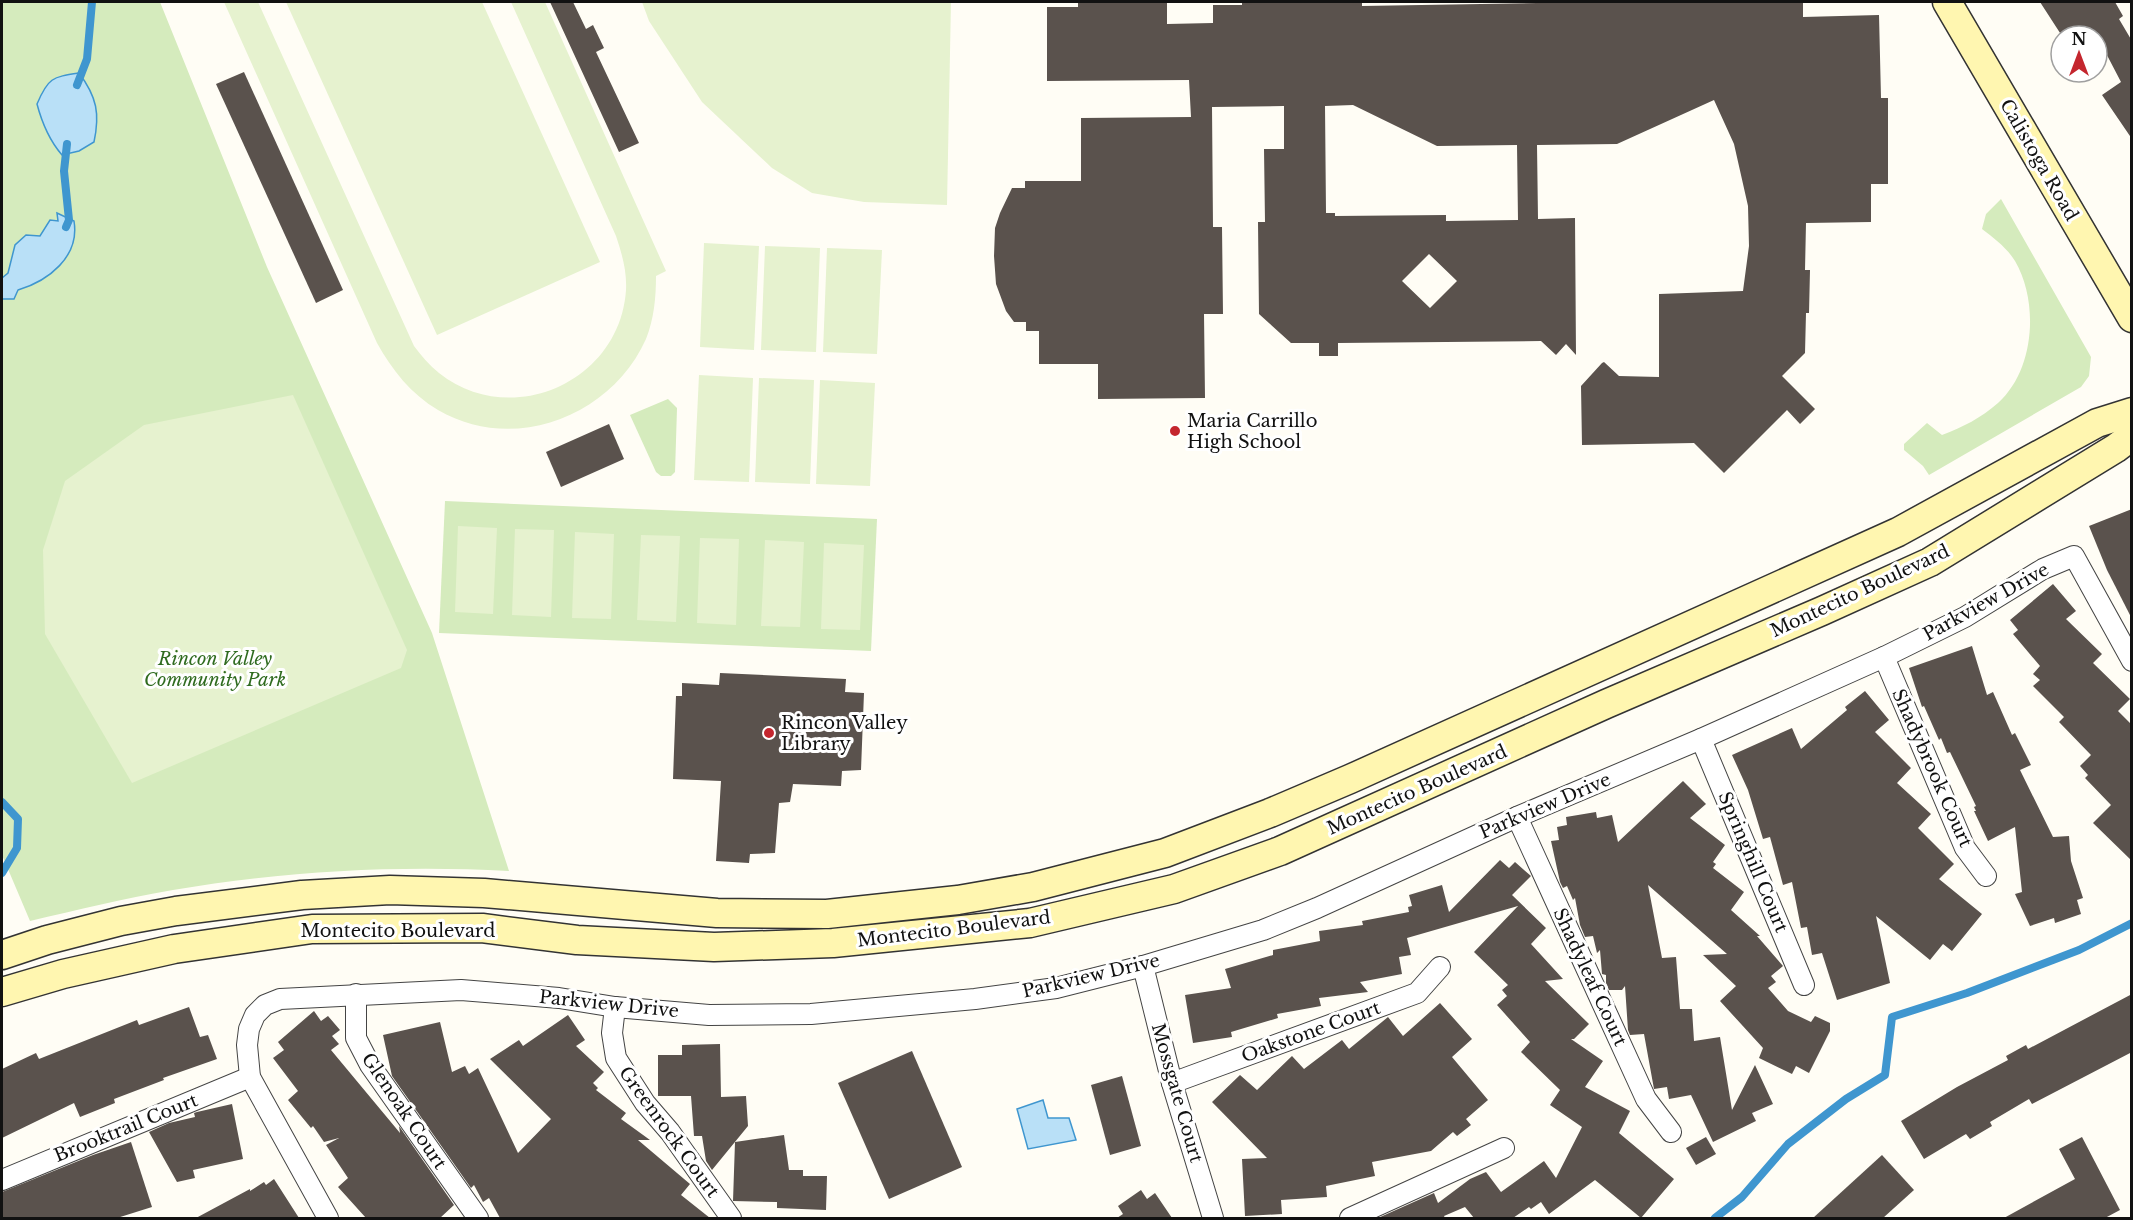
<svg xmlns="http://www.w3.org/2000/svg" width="2133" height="1220" viewBox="0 0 2133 1220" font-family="'Libre Baskerville',serif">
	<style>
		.green { fill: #d5ebbd }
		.pitch { fill: #e6f2cf }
		.water { fill: #b9e0f7; stroke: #3f96cf; stroke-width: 1.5 }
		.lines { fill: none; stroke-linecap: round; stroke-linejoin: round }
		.stream { stroke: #3f96cf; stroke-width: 8 }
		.building { fill: #5a524d; fill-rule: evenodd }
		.minor-casing { stroke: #444; stroke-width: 22 }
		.secondary-casing { stroke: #333; stroke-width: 31 }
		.minor { stroke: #fff; stroke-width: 20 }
		.secondary { stroke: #fff6b0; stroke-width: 28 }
		.poi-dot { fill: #c4262e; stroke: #fff; stroke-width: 2 }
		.labels { text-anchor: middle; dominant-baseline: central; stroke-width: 6; stroke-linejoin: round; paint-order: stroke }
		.street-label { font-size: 18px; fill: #111; stroke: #fff }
		.poi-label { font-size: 18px; fill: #111; stroke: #fff; text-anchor: start }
		.park-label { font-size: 18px; font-style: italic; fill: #2f6b1f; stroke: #fff }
	</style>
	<rect width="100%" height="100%" fill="#fffdf5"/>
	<g class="green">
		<path d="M2,2H160L267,267L432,633L509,871C397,865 283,871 173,890C125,898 77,910 30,921L2,855Z"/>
		<path d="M2001,199L2091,357L2089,376L2081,387L1929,475L1923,466L1904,450V444L1927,423L1942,435C1963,427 1981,418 1998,403C2035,370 2039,302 2015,261C2007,248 1994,238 1982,229L1986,214Z"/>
		<path d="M668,399L677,408L675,472L671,476H661L656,472L630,415Z"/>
		<path d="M445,501L877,519L871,651L439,633Z"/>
	</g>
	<g class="pitch">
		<path d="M224,2H258L414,346C421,355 429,365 439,373C511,430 620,382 626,290C627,271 622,254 616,236L511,2H545L666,271L656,276C656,298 654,319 646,339C611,417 513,454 438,410C411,394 392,370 377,343Z"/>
		<path d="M286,2H482L600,262L437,335Z"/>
		<path d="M642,2H951L947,205L864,202L812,193L772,168L702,102L649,21Z"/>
		<path d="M704,243L759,246L754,350L700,347Z"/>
		<path d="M765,246L820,248L816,352L761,350Z"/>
		<path d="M827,248L882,250L877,354L823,352Z"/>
		<path d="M699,375L753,378L749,482L694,480Z"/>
		<path d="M759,378L814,380L810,484L755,482Z"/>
		<path d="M820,380L875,383L870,486L816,484Z"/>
		<path d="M293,395L407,650L401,668L132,783L45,634L43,550L65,481L144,425Z"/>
		<path d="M458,526L497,528L493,614L455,612Z"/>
		<path d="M515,529L554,530L551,617L512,615Z"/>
		<path d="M575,532L614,534L611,619L572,618Z"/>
		<path d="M641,535L680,536L676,622L637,620Z"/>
		<path d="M700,538L739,539L736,625L697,623Z"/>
		<path d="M765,540L804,542L800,627L761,626Z"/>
		<path d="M824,543L864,545L860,630L821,629Z"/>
	</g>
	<g class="water">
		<path d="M79,73C97,97 100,114 94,142L79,151L62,155C49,140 42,123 37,104C48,78 52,77 79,73Z"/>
		<path d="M57,213L74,221C80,257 48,281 18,290L14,299H2V278L8,273L15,245L26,235L40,236L50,220L58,221Z"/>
		<path d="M1043,1100L1048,1118H1069L1076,1140L1028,1149L1017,1109Z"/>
	</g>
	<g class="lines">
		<g class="stream">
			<path d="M77,85L87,59L92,2"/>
			<path d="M66,227L69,220L64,171L67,144"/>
			<path d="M2,802L18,819L17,848L2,873"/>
			<path d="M1715,1218L1742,1197L1788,1144L1846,1099L1885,1075L1892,1017L1967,993L2079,950L2132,923"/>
		</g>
	</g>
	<g class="building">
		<path d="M550,2H573L586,29L593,25L604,48L596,52L639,143L619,152Z"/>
		<path d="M1078,2H1167V24L1213,23V5H1242V2H1362V6L1537,3V2H1803V17L1879,15L1881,98H1888V184H1871V222L1806,223L1805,270H1810L1809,313H1806L1805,353L1782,376L1815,409L1800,424L1787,410L1724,473L1694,443L1582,445L1581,386L1602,363L1604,362L1619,376L1659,377V294L1743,291L1749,246L1748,206L1734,144L1714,100L1617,144L1537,145L1538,219L1575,218L1576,355L1566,344L1556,355L1541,341L1338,343V356H1319V343H1291L1259,314L1258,222H1265L1264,149H1284V106L1212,107L1213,227H1222L1223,314H1204L1205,398L1098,399V364H1039V331H1026V322H1014L1006,311L996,284L994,256L995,228L1000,213L1012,188H1025V181H1081V118L1191,117L1189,80L1047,81V7H1078ZM1353,105L1437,146L1517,145L1518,220L1446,221V215L1335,216V213H1326L1325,106ZM1429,254L1457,281L1430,308L1402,281Z"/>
		<path d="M2040,2H2115L2123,16L2119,19L2132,41V139L2102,95L2121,82L2097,36H2062Z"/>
		<path d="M244,72L343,290L316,303L216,84Z"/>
		<path d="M609,424L624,459L561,487L546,452Z"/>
		<path d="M2132,509V619L2107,570L2089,526Z"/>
		<path d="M2053,584L2076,611L2066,619L2102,654L2093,663L2130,699L2118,711L2132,725V861L2093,823L2111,805L2085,778L2088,775L2080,766L2091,755L2059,722L2064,717L2033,686L2040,680L2033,674L2040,666L2013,634L2018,630L2010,620Z"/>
		<path d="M1972,646L1987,695L1993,692L2012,735L2015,733L2031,765L2020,770L2053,837L2069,836L2071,861L2083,898L2077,900L2081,914L2055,923L2054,918L2030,926L2015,894L2022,892L2015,827L1988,841L1974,811H1976L1974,807L1976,806L1950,752L1947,753L1941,738L1939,740L1924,706L1922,707L1909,668Z"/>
		<path d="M720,673L846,679L845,692L864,693L861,770L842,771L841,786L793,784L790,802L779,803L775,853L750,854L749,863L716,861L721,781L673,779L676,696H682V683L719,685Z"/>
		<path d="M1865,691L1889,720L1875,732L1911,768L1897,783L1931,814L1918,828L1954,864L1939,879L1982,914L1952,951L1943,944L1930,960L1876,916L1890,983L1837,1000L1822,953L1812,955L1807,927L1801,928L1792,882L1783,885L1770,837L1763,839L1748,790L1732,755L1792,728L1801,749L1847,710L1845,707Z"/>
		<path d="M1683,781L1706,804L1690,818L1725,845L1713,862L1716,864L1713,868L1744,892L1731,910L1760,936H1757L1783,966L1771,976L1776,982L1768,988L1788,1011L1811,1022L1815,1016L1830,1023V1031L1809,1073L1796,1066L1792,1074L1759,1058L1763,1048L1720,1001L1736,986L1703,955L1727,954L1648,885L1662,958L1676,957L1680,1009H1692L1694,1041L1720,1037L1732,1110L1755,1065L1773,1104L1752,1113L1756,1121L1713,1142L1691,1095L1669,1099L1667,1087L1654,1089L1644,1034L1630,1035L1628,1030L1625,986L1622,990H1609L1606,983V975L1602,974L1600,950L1597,953L1593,936L1585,937L1580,925L1575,898L1573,900L1567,886L1563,888L1560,882L1551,841L1559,840L1557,827L1567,825L1566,817L1596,812L1597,818L1612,815L1618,842Z"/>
		<path d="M1500,860L1509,868L1515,862L1531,876L1512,895L1546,928L1531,944L1563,979L1545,981L1589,1024L1574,1039H1571L1603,1061L1585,1087L1630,1111L1619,1133L1674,1179L1641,1218L1595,1180L1549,1214L1541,1202L1531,1209L1529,1207L1513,1218H1474L1465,1207L1444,1216L1445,1218H1378L1434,1193L1438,1203L1470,1179L1486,1172L1501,1192L1544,1161L1556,1178L1582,1127L1550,1105L1560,1090L1521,1052L1530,1042L1497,1005L1507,996L1502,990L1508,985L1474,952L1518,906L1407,938L1411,955L1399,957L1402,974L1360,982L1368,992L1319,998L1321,1006L1277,1014L1278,1018L1231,1032L1232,1037L1193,1043L1185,995L1231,988L1225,969L1273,955V950L1320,941L1319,931L1363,925L1362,921L1409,912L1408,907L1412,906L1409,895L1442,885L1449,912Z"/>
		<path d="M2132,994V1052L2032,1104L2029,1099L1990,1122L1992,1126L1970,1139L1966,1134L1924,1159L1901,1121L1957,1087L2008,1060L2006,1056L2026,1045L2028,1049Z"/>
		<path d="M1440,1003L1472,1039L1452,1057L1488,1100L1466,1119L1471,1125L1457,1136L1453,1132L1431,1151L1372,1162L1375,1176L1326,1186L1327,1197L1281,1200L1282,1214L1245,1216L1242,1159L1267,1158L1212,1102L1240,1075L1257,1090L1292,1056L1304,1069L1342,1040L1349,1049L1388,1017L1403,1036Z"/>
		<path d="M189,1007L200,1037L208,1035L217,1059L163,1078L164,1080L114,1099L115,1103L80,1117L74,1103L2,1138V1069L36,1053L39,1059L137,1020L139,1025Z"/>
		<path d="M314,1011L321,1021L328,1016L340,1030L332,1036L339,1044L331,1050L400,1133L399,1126L454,1205L440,1218H366L338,1187L348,1178L326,1145L339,1138L324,1142L313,1126L311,1128L288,1100L298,1091L273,1058L284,1050L278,1042Z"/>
		<path d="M568,1015L585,1040L576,1046L604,1072L593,1083L598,1088L596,1090L626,1113L621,1119L650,1140H638L690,1184L681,1195L710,1218H500L489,1198L483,1202L474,1185L471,1188L392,1076L383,1035L440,1022L452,1072L465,1066L469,1074L478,1068L518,1153L551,1119L490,1059L519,1040L523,1046Z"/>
		<path d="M720,1044L721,1097L746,1096L748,1126L712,1170L706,1161L702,1136H694L691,1096H658V1055H682V1045Z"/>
		<path d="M912,1051L962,1167L889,1199L838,1083Z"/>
		<path d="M1122,1076L1141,1146L1110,1155L1091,1085Z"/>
		<path d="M232,1104L243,1159L193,1170L195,1178L177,1182L149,1132L169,1123L195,1117L194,1113L197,1112Z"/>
		<path d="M784,1135L789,1170H803V1176H827L826,1210L777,1208V1202L733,1201L735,1142Z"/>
		<path d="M1706,1137L1716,1154L1696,1165L1686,1148Z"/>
		<path d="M2082,1137L2120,1210L2105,1218H2004L2075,1179L2059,1149Z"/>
		<path d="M131,1142L152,1207L117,1218H2V1192L93,1155Z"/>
		<path d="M1882,1155L1914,1190L1883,1218H1813Z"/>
		<path d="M274,1179L299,1218H196L250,1189V1191L264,1182L266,1185Z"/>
		<path d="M1141,1190L1147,1199L1155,1193L1172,1218H1117L1123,1214L1118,1206Z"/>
	</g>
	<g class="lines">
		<defs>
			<g id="minor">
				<path d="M1884,657L1965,848L1986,876"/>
				<path d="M1701,739L1804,985"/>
				<path d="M1517,817L1646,1099L1671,1132"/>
				<path d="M1143,966L1172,1083L1213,1218"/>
				<path d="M356,994V1038L370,1065L478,1218"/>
				<path d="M615,1007L612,1033L616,1058L645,1103L670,1132L731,1218"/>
				<path d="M1172,1083L1417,993L1440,967"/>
				<path d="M2,1180L250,1077"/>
				<path d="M328,1218L250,1077L247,1045L249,1029L255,1015L265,1005L280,999L461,990L559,998L615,1007L709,1015L811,1014L975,999L1056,988L1143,966L1263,930L1317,908L1517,817L1701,739L1884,657L1965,617L2043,569L2074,556L2132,661"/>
				<path d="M1350,1218L1504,1148"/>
			</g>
			<g id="secondary">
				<path d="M1947,2L2132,318"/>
				<path d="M2,955L47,940L121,921L176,911L302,895L390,890L484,893L717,913L827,914L958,900L1033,887L1165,853L1270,813L1350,779L1898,532L2097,423L2132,412"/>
				<path d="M2,992L63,974L174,949L312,929L482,928L577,940L714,947L833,943L1030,923L1174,889L1280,851L1606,704L1822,611L1930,562L2116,448L2132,436"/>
			</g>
		</defs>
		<use href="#minor" class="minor-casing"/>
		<use href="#secondary" class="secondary-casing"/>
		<use href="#minor" class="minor"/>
		<use href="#secondary" class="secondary"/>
	</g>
	<g class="poi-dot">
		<circle cx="1175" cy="431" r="6"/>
		<circle cx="769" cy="733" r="6"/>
	</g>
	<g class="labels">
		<g class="street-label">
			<text transform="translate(2039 160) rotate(60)">Calistoga Road</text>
			<text transform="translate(1860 591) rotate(-25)">Montecito Boulevard</text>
			<text transform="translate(1986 602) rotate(-29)">Parkview Drive</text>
			<text transform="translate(1932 768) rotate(66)">Shadybrook Court</text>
			<text transform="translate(1417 790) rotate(-24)">Montecito Boulevard</text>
			<text transform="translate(1545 806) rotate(-23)">Parkview Drive</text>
			<text transform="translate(1753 862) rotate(67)">Springhill Court</text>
			<text transform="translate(954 929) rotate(-7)">Montecito Boulevard</text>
			<text x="398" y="931">Montecito Boulevard</text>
			<text transform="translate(1091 976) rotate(-13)">Parkview Drive</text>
			<text transform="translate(1590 977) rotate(65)">Shadyleaf Court</text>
			<text transform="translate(609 1004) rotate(6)">Parkview Drive</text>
			<text transform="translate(1311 1032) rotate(-20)">Oakstone Court</text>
			<text transform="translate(1177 1093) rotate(74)">Mossgate Court</text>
			<text transform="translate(404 1111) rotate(56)">Glenoak Court</text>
			<text transform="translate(126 1128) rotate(-22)">Brooktrail Court</text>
			<text transform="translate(669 1132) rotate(54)">Greenrock Court</text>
		</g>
		<g class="poi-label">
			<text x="1187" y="421">Maria Carrillo<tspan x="1187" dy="21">High School</tspan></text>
			<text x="781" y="723">Rincon Valley<tspan x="781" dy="21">Library</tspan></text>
		</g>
		<g class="park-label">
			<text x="215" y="659">Rincon Valley<tspan x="215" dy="21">Community Park</tspan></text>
		</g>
	</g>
	<rect width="2133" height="1220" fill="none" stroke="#111111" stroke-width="6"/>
	<g transform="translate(2079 54)"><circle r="28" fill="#ffffff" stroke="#a0a0a0" stroke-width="1.5"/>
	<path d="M0-4.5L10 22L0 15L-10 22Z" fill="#c4262e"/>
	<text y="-9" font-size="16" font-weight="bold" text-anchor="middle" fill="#111111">N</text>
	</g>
</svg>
